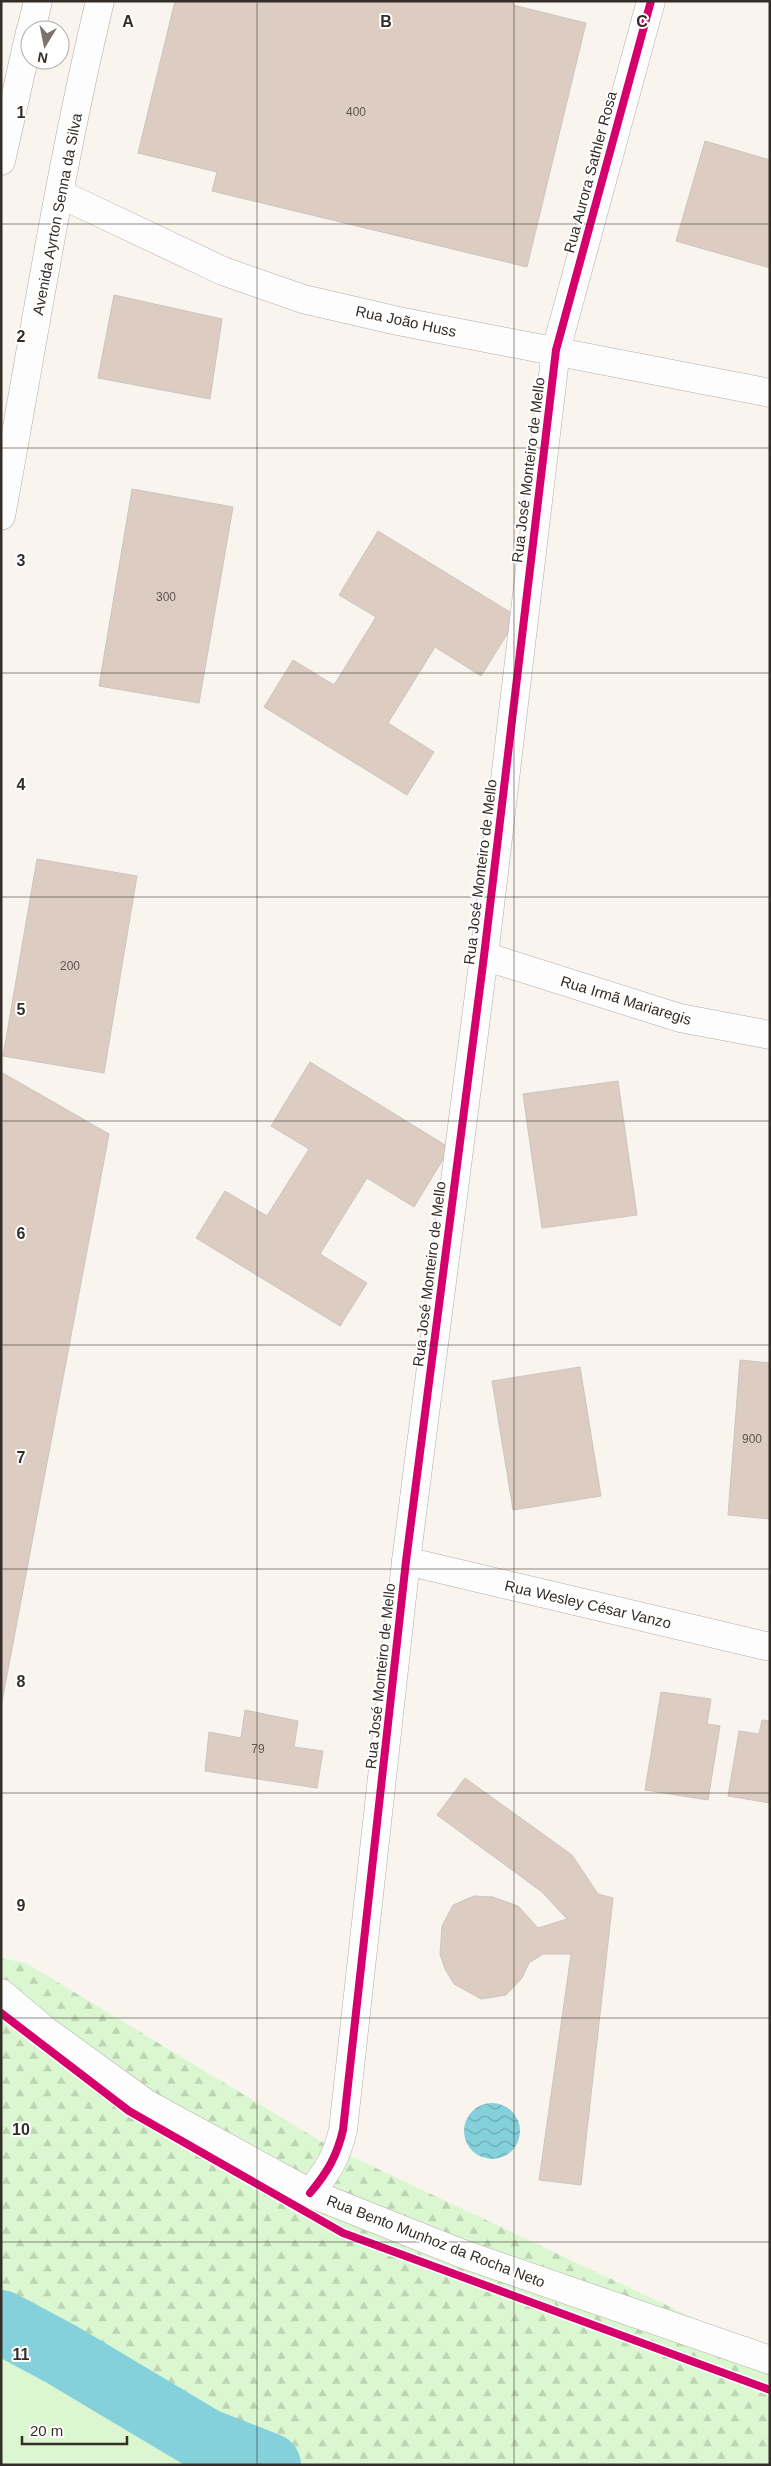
<svg xmlns="http://www.w3.org/2000/svg" width="771" height="2466" viewBox="0 0 771 2466" font-family="Helvetica,sans-serif">
	<style>
		.forest { fill: url(#forest-firs) }
		.park { fill: #dbf7d1 }
		.water { fill: url(#water-waves) }
		.lines { fill: none; stroke-linecap: round; stroke-linejoin: round }
		.river { stroke: #84d1dc; stroke-width: 64 }
		.building { fill: #ddccc2; stroke: #ccc5c0 }
		.minor-casing { stroke: #b2aca8; stroke-width: 29 }
		.secondary-casing { stroke: #b2aca8; stroke-width: 29 }
		.minor { stroke: #fefdfd; stroke-width: 28 }
		.secondary { stroke: #fefdfd; stroke-width: 28 }
		.cycleway-casing { stroke: #fff; stroke-width: 11 }
		.cycleway { stroke: #d6006c; stroke-width: 8 }
		.grid { fill: none; stroke: #352e28; stroke-width: 1; stroke-opacity: 0.55 }
		.labels { text-anchor: middle; dominant-baseline: central; stroke-width: 4; stroke-linejoin: round; paint-order: stroke }
		.number-label { font-size: 12px; fill: #5f564e }
		.street-label { font-size: 15px; fill: #352e28; stroke: #fff }
		.grid-label { font-size: 16px; text-anchor: middle; font-weight: bold; fill: #352e28; stroke: #fff; stroke-width: 4; stroke-linejoin: round; paint-order: stroke }
	</style>
	<defs>
		<pattern id="forest-firs" width="22" height="20" patternUnits="userSpaceOnUse" patternTransform="scale(1.25)"><rect width="22" height="20" fill="#dbf7d1"/><path d="M5 1l3.5 6h-7zM16 11l3.5 6h-7z" fill="#bdd4b3"/></pattern>
		<pattern id="water-waves" width="16" height="10" patternUnits="userSpaceOnUse" patternTransform="scale(1.25)"><rect width="16" height="10" fill="#84d1dc"/><path d="M0 5q4-4 8 0t8 0" fill="none" stroke="#6daab2"/></pattern>
	</defs>
	<rect width="100%" height="100%" fill="#faf4ef"/>
	<path class="forest" d="M1,1958L26,1963L327,2145L770,2354V2465H208L1,2348Z"/>
	<path class="park" d="M1,2348L208,2465H1Z"/>
	<circle class="water" cx="492" cy="2131" r="28"/>
	<g class="lines">
		<path class="river" d="M1,2322L61,2354L205,2440L269,2465"/>
	</g>
	<g class="building">
		<path d="M175,1H514L513,5L586,23L527,267L212,191L217,172L138,153Z"/>
		<path d="M705,141L770,160V268L676,241Z"/>
		<path d="M114,295L222,319L210,399L98,378Z"/>
		<path d="M132,489L233,507L199,703L99,686Z"/>
		<path d="M378,531L518,617L481,676L435,647L388,723L434,752L407,795L264,707L293,660L334,685L376,617L339,595Z"/>
		<path d="M37,859L137,876L104,1073L3,1056Z"/>
		<path d="M310,1062L450,1148L414,1207L367,1178L320,1254L367,1283L340,1326L196,1238L225,1191L267,1216L309,1149L271,1126Z"/>
		<path d="M1,1072L109,1134L1,1707Z"/>
		<path d="M618,1081L637,1215L542,1228L523,1094Z"/>
		<path d="M740,1360L770,1363V1519L728,1515Z"/>
		<path d="M580,1367L601,1496L513,1510L492,1381Z"/>
		<path d="M661,1692L711,1699L707,1724L720,1726L708,1800L645,1790Z"/>
		<path d="M245,1710L298,1721L294,1747L323,1751L317,1788L205,1771L209,1732L241,1738Z"/>
		<path d="M762,1720L770,1721V1803L728,1796L739,1731L759,1734Z"/>
		<path d="M465,1778L572,1855L598,1894L613,1898L581,2185L539,2180L571,1954H543L529,1963L522,1978L506,1995L481,1999L454,1984L445,1969L440,1954L442,1926L453,1905L474,1896L493,1897L518,1906L538,1928L567,1919L542,1892L437,1815Z"/>
	</g>
	<g class="lines">
		<defs>
			<g id="minor">
				<path d="M60,194L223,271L303,299L398,321L770,393"/>
				<path d="M484,956L680,1018L770,1035"/>
				<path d="M406,1561L770,1647"/>
				<path d="M1,1993L46,2031L147,2104L310,2193L463,2254L770,2360"/>
				<path d="M310,2193C327,2173 337,2156 343,2130L406,1561L484,956L556,350L651,1"/>
			</g>
			<g id="secondary">
				<path d="M31,30L38,1"/>
				<path d="M1,161L30,32"/>
				<path d="M1,516C33,344 59,171 100,1"/>
			</g>
		</defs>
		<use href="#minor" class="minor-casing"/>
		<use href="#secondary" class="secondary-casing"/>
		<use href="#minor" class="minor"/>
		<use href="#secondary" class="secondary"/>
		<defs>
			<g id="cycleway">
				<path d="M1,2013L129,2111L343,2233L770,2390"/>
				<path d="M310,2193C327,2173 337,2156 343,2130L406,1561L484,956L556,350L651,1"/>
			</g>
		</defs>
		<use href="#cycleway" class="cycleway-casing"/>
		<use href="#cycleway" class="cycleway"/>
	</g>
	<path class="grid" d="M257,1V2465M514,1V2465M1,224H770M1,448H770M1,673H770M1,897H770M1,1121H770M1,1345H770M1,1569H770M1,1793H770M1,2018H770M1,2242H770"/>
	<g class="labels">
		<g class="number-label">
			<text x="356" y="112">400</text>
			<text x="166" y="597">300</text>
			<text x="70" y="966">200</text>
			<text x="752" y="1439">900</text>
			<text x="258" y="1749">79</text>
		</g>
		<g class="street-label">
			<text transform="translate(590 172) rotate(-75)">Rua Aurora Sathler Rosa</text>
			<text transform="translate(57 214) rotate(-79)">Avenida Ayrton Senna da Silva</text>
			<text transform="translate(406 321) rotate(12)">Rua João Huss</text>
			<text transform="translate(528 470) rotate(-83)">Rua José Monteiro de Mello</text>
			<text transform="translate(480 872) rotate(-83)">Rua José Monteiro de Mello</text>
			<text transform="translate(626 1000) rotate(17)">Rua Irmã Mariaregis</text>
			<text transform="translate(429 1274) rotate(-83)">Rua José Monteiro de Mello</text>
			<text transform="translate(588 1604) rotate(13)">Rua Wesley César Vanzo</text>
			<text transform="translate(380 1676) rotate(-84)">Rua José Monteiro de Mello</text>
			<text transform="translate(436 2241) rotate(21)">Rua Bento Munhoz da Rocha Neto</text>
		</g>
	</g>
	<g class="grid-label">
		<text x="128" y="27">A</text>
		<text x="386" y="27">B</text>
		<text x="642" y="27">C</text>
		<text x="21" y="118">1</text>
		<text x="21" y="342">2</text>
		<text x="21" y="566">3</text>
		<text x="21" y="790">4</text>
		<text x="21" y="1015">5</text>
		<text x="21" y="1239">6</text>
		<text x="21" y="1463">7</text>
		<text x="21" y="1687">8</text>
		<text x="21" y="1911">9</text>
		<text x="21" y="2135">10</text>
		<text x="21" y="2360">11</text>
	</g>
	<rect width="771" height="2466" fill="none" stroke="#352e28" stroke-width="5"/>
	<g transform="translate(45 45) rotate(190)"><circle r="24" fill="#ffffff" stroke="#aeaba9"/>
	<path d="M0-4L9 19L0 12L-9 19Z" fill="#7a736e"/>
	<text y="-8" font-size="14" font-weight="bold" text-anchor="middle" fill="#352e28">N</text>
	</g>
	<path d="M22 2436v8h105v-8" fill="none" stroke="#352e28" stroke-width="2.5"/>
	<text x="30" y="2436" font-size="15" fill="#352e28" stroke="#ffffff" stroke-width="4" paint-order="stroke">20 m</text>
</svg>
